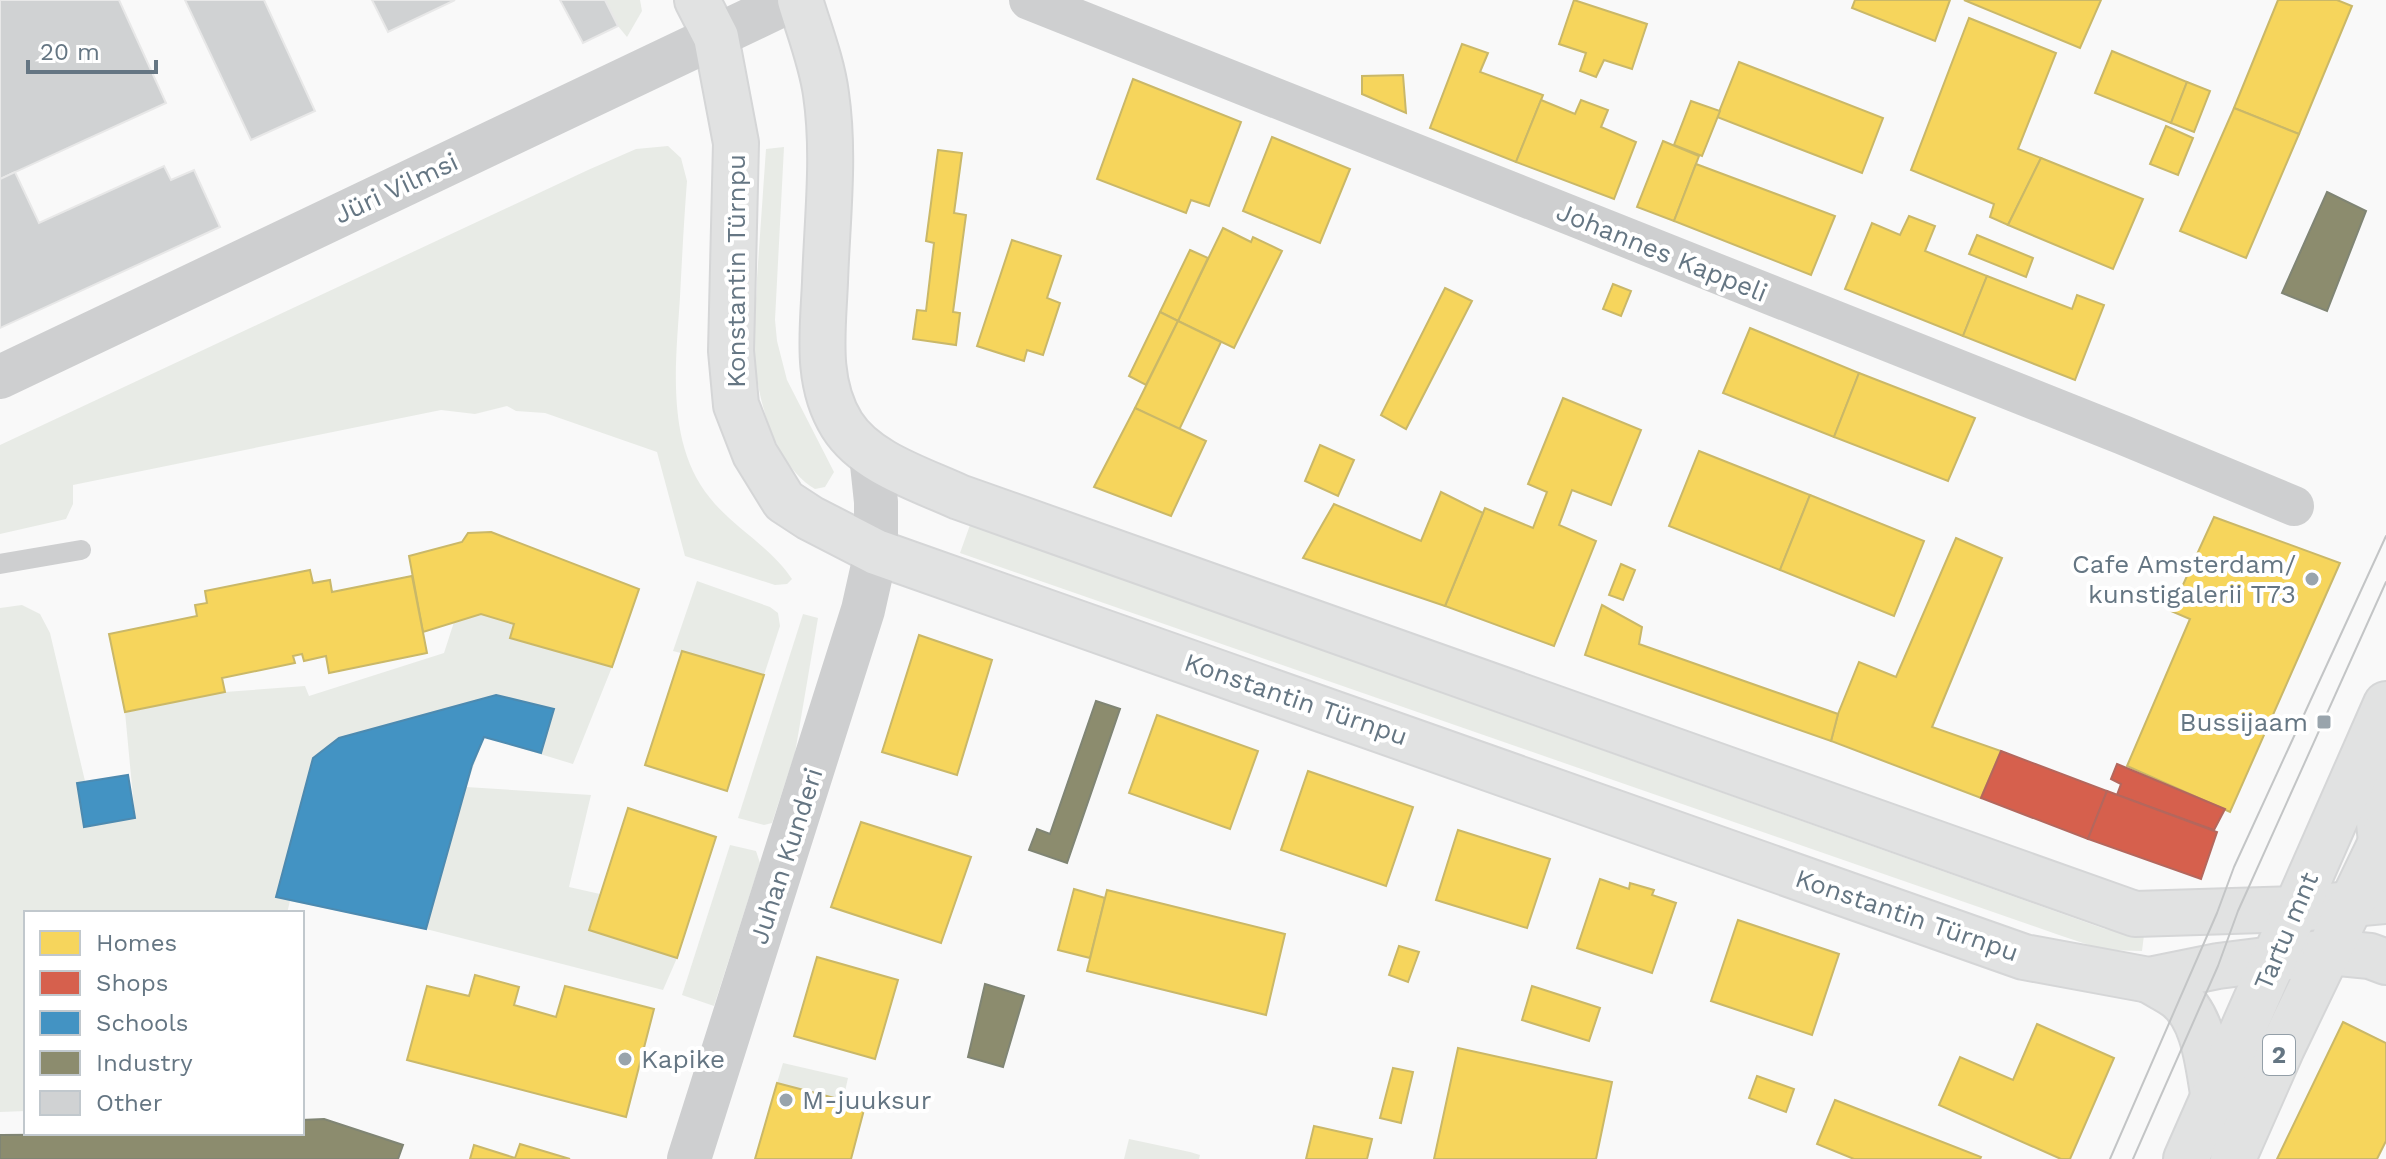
<svg xmlns="http://www.w3.org/2000/svg" width="2386" height="1159" viewBox="0 0 2386 1159" font-family="'Work Sans',sans-serif">
	<style>
		.green { fill: #e8ebe6 }
		.homes { fill: #f6d55c; stroke: #cab868; stroke-width: 2 }
		.shops { fill: #d6604d; stroke: #b4675d; stroke-width: 2 }
		.schools { fill: #4393c3; stroke: #4d8ab0; stroke-width: 2 }
		.industry { fill: #8c8c6e; stroke: #808574; stroke-width: 2 }
		.building { fill: #d0d2d3; stroke: #e8e8e8; stroke-width: 2 }
		.lines { fill: none; stroke-linecap: round; stroke-linejoin: round }
		.secondary-casing { stroke: #d5d6d7; stroke-width: 48 }
		.primary-casing { stroke: #d5d6d7; stroke-width: 48 }
		.service { stroke: #cecfd0; stroke-width: 20 }
		.minor { stroke: #cecfd0; stroke-width: 40 }
		.tertiary { stroke: #cecfd0; stroke-width: 44 }
		.secondary { stroke: #e1e2e2; stroke-width: 44 }
		.primary { stroke: #e1e2e2; stroke-width: 44 }
		.tram { stroke: #c3c5c6; stroke-width: 2 }
		.poi-dot { fill: #99a4ac; stroke: #fff; stroke-width: 3 }
		.labels { text-anchor: middle; dominant-baseline: central; stroke-width: 8; stroke-linejoin: round; paint-order: stroke }
		.shield { fill: #fff; stroke: #939fa8; stroke-width: 2 }
		.shield-label { font-size: 24px; font-weight: bold; fill: #657683 }
		.street-label { font-size: 26px; fill: #657683; stroke: #fff }
		.poi-label { font-size: 26px; fill: #657683; stroke: #fff; text-anchor: end }
	</style>
	<rect width="100%" height="100%" fill="#f9f9f9"/>
	<g class="green">
		<path d="M605,0H640L642,11L627,37L618,26Z"/>
		<path d="M668,146L681,158L687,181C684,220 682,258 680,297C676,362 665,443 710,498C734,528 771,547 792,579L787,584L775,585L685,556L657,452L545,413L516,411L507,406L475,414L441,410L73,485V504L66,519L0,534V445L588,170L636,149Z"/>
		<path d="M784,147L775,320L777,341L787,380L834,472L825,487L815,489C778,467 761,411 756,371C752,340 756,309 757,278C760,235 763,192 766,149Z"/>
		<path d="M970,525L2105,929L2144,935L2142,951L2104,950L2059,935L960,553Z"/>
		<path d="M697,581L770,607L778,613L780,626L764,675L673,651Z"/>
		<path d="M22,605L40,614L50,633L85,781L77,783L84,827L135,818L125,712L225,692L305,686L309,696L444,653L454,622L481,614L514,624L510,638L612,667L573,764L484,737L466,787L591,795L569,887L600,894L589,930L677,958L663,990L426,929L290,901L287,913H26V1111L0,1112V608Z"/>
		<path d="M803,614L818,618L795,753L772,823L764,825L738,818Z"/>
		<path d="M730,845L756,851L760,863L714,1006L682,995Z"/>
		<path d="M783,1063L848,1078L843,1100L777,1083Z"/>
		<path d="M1129,1139L1190,1152L1200,1155L1199,1159H1124Z"/>
	</g>
	<g class="homes">
		<path d="M1574,0L1647,24L1632,69L1604,60L1596,77L1580,71L1586,53L1559,44Z"/>
		<path d="M1855,0H1950L1935,41L1852,8Z"/>
		<path d="M1964,0H2101L2080,48Z"/>
		<path d="M2278,0H2337L2352,6L2299,134L2234,108Z"/>
		<path d="M1969,18L2056,53L2018,149L2041,158L2008,225L1990,217L1994,204L1911,170Z"/>
		<path d="M1462,44L1488,53L1480,72L1543,95L1516,162L1430,128Z"/>
		<path d="M2112,51L2187,82L2171,123L2095,93Z"/>
		<path d="M1739,62L1883,118L1862,173L1717,117Z"/>
		<path d="M1403,75L1406,113L1362,94V76Z"/>
		<path d="M1133,79L1241,122L1209,206L1191,200L1186,213L1097,179Z"/>
		<path d="M2187,82L2210,91L2194,132L2171,123Z"/>
		<path d="M1541,100L1575,114L1581,100L1608,110L1601,127L1636,142L1614,199L1516,162Z"/>
		<path d="M1691,101L1720,111L1702,156L1674,145Z"/>
		<path d="M2234,108L2299,134L2246,258L2180,231Z"/>
		<path d="M2166,126L2193,138L2178,175L2150,164Z"/>
		<path d="M1272,137L1350,169L1320,243L1243,211Z"/>
		<path d="M1663,141L1699,156L1674,221L1637,207Z"/>
		<path d="M938,150L962,153L954,213L966,215L953,312L960,313L956,345L913,339L917,310L926,311L934,243L926,241Z"/>
		<path d="M2041,158L2143,199L2113,269L2008,225Z"/>
		<path d="M1696,164L1835,216L1811,275L1674,221Z"/>
		<path d="M1909,216L1935,226L1925,251L1987,276L1963,336L1845,289L1872,223L1900,235Z"/>
		<path d="M1223,228L1251,242L1253,237L1282,251L1234,348L1178,321Z"/>
		<path d="M1977,235L2033,258L2026,277L1969,254Z"/>
		<path d="M1012,240L1061,256L1047,298L1060,303L1043,355L1027,350L1024,361L977,346Z"/>
		<path d="M1190,250L1208,258L1178,321L1160,312Z"/>
		<path d="M1987,276L2072,309L2077,295L2104,305L2075,380L1963,336Z"/>
		<path d="M1613,284L1631,291L1621,316L1603,309Z"/>
		<path d="M1445,288L1472,301L1406,429L1381,415Z"/>
		<path d="M1160,312L1178,321L1146,385L1129,376Z"/>
		<path d="M1178,321L1221,342L1179,430L1135,408Z"/>
		<path d="M1750,328L1859,373L1834,437L1723,393Z"/>
		<path d="M1859,373L1975,418L1948,481L1834,437Z"/>
		<path d="M1563,398L1641,430L1611,505L1572,490L1559,525L1596,541L1554,646L1445,606L1485,508L1533,528L1547,492L1528,484Z"/>
		<path d="M1135,408L1206,441L1171,516L1094,487Z"/>
		<path d="M1320,445L1354,460L1338,496L1305,481Z"/>
		<path d="M1699,451L1810,495L1780,570L1669,526Z"/>
		<path d="M1441,492L1483,513L1445,606L1303,558L1334,504L1421,541Z"/>
		<path d="M1810,495L1924,541L1894,616L1780,570Z"/>
		<path d="M2214,517L2340,563L2230,812L2127,766L2190,619L2171,611Z"/>
		<path d="M491,532L639,589L612,667L510,638L514,624L481,614L423,632L409,556L462,542L468,533Z"/>
		<path d="M1956,538L2002,558L1932,727L2001,751L1981,798L1831,741L1838,714L1859,662L1896,677Z"/>
		<path d="M1621,564L1635,570L1623,600L1609,595Z"/>
		<path d="M310,570L313,583L330,580L332,592L412,576L427,653L329,673L326,656L304,661L302,654L293,656L295,663L222,678L225,692L125,712L109,634L197,616L195,605L207,603L205,591Z"/>
		<path d="M1602,605L1642,627L1639,644L1838,714L1831,741L1585,655Z"/>
		<path d="M919,635L992,660L957,775L882,752Z"/>
		<path d="M682,651L764,675L727,791L645,765Z"/>
		<path d="M1157,715L1258,751L1230,829L1129,793Z"/>
		<path d="M1308,771L1413,807L1386,886L1281,850Z"/>
		<path d="M628,808L716,837L677,958L589,930Z"/>
		<path d="M861,822L971,857L941,943L831,907Z"/>
		<path d="M1458,830L1550,859L1527,928L1436,900Z"/>
		<path d="M1600,879L1629,889L1630,883L1654,890L1652,895L1676,903L1652,973L1577,948Z"/>
		<path d="M1074,889L1105,898L1090,958L1058,950Z"/>
		<path d="M1107,890L1285,934L1266,1015L1087,971Z"/>
		<path d="M1738,920L1839,954L1812,1035L1711,1001Z"/>
		<path d="M1399,946L1419,952L1408,982L1389,975Z"/>
		<path d="M817,957L898,980L875,1059L794,1036Z"/>
		<path d="M475,975L519,987L514,1005L556,1017L565,986L654,1009L626,1117L407,1060L427,986L469,996Z"/>
		<path d="M1532,986L1600,1008L1589,1041L1522,1020Z"/>
		<path d="M2343,1022L2386,1043V1141L2377,1159H2277Z"/>
		<path d="M2037,1024L2114,1058L2070,1159H2061L1939,1105L1960,1057L2013,1080Z"/>
		<path d="M1458,1048L1612,1082L1596,1159H1434Z"/>
		<path d="M1393,1068L1413,1072L1401,1123L1380,1118Z"/>
		<path d="M1757,1076L1794,1089L1786,1112L1749,1098Z"/>
		<path d="M777,1083L865,1106L851,1159H755Z"/>
		<path d="M1835,1100L1981,1157L1980,1159H1854L1817,1144Z"/>
		<path d="M1314,1126L1372,1139L1367,1159H1306Z"/>
		<path d="M520,1144L570,1159H470L474,1145L515,1158Z"/>
	</g>
	<g class="shops">
		<path d="M2001,751L2107,791L2088,839L1981,798Z"/>
		<path d="M2117,764L2225,809L2214,830L2117,795L2121,784L2111,779Z"/>
		<path d="M2107,791L2217,832L2201,879L2088,839Z"/>
	</g>
	<g class="schools">
		<path d="M496,695L554,709L541,753L484,737L472,765L426,929L276,897L313,758L339,738Z"/>
		<path d="M128,775L135,818L84,827L77,783Z"/>
	</g>
	<g class="industry">
		<path d="M2327,192L2366,211L2327,311L2282,293Z"/>
		<path d="M1096,701L1120,709L1067,863L1029,850L1037,829L1050,834Z"/>
		<path d="M985,984L1024,996L1003,1067L968,1057Z"/>
		<path d="M324,1119L403,1145L398,1159H0V1135L302,1133V1120Z"/>
	</g>
	<g class="building">
		<path d="M0,0H119L166,103L0,179Z"/>
		<path d="M185,0H264L315,111L251,140Z"/>
		<path d="M372,0H455L388,32Z"/>
		<path d="M560,0H605L618,26L583,43Z"/>
		<path d="M164,166L171,180L194,170L220,227L0,328V179L15,172L39,223Z"/>
	</g>
	<g class="lines">
		<defs>
			<g id="secondary">
				<path d="M697,0L716,37L736,143L731,351L736,405L755,454L784,501L810,518L876,552L2024,957L2149,980L2218,966L2329,952L2370,956L2386,962"/>
				<path d="M800,0C809,30 822,63 826,94C835,155 827,221 825,282C823,330 815,382 842,425C866,463 920,479 959,497L2135,914L2296,909L2386,901"/>
				<path d="M2384,870L2378,813L2386,774"/>
				<path d="M2149,980C2158,986 2168,990 2177,997C2205,1018 2208,1067 2214,1099"/>
			</g>
			<g id="primary">
				<path d="M2186,1159L2386,704"/>
				<path d="M2233,1159L2282,1048L2386,832"/>
			</g>
		</defs>
		<use href="#secondary" class="secondary-casing"/>
		<use href="#primary" class="primary-casing"/>
		<path class="service" d="M0,564L81,550"/>
		<path class="minor" d="M1029,0L2123,435L2294,506"/>
		<g class="tertiary">
			<path d="M0,377L792,0"/>
			<path d="M689,1159L863,610L876,552V502L871,455"/>
		</g>
		<use href="#secondary" class="secondary"/>
		<use href="#primary" class="primary"/>
		<g class="tram">
			<path d="M2110,1159L2217,913L2234,867L2386,536"/>
			<path d="M2133,1159L2218,966L2238,911L2386,582"/>
		</g>
	</g>
	<g class="poi-dot">
		<circle cx="2312" cy="579" r="8"/>
		<rect x="2316" y="714" width="16" height="16" rx="4"/>
		<circle cx="625" cy="1059" r="8"/>
		<circle cx="786" cy="1100" r="8"/>
	</g>
	<g class="labels">
		<rect class="shield" x="2263" y="1035" width="32" height="40" rx="6"/>
		<g class="shield-label">
			<text x="2279" y="1055">2</text>
		</g>
		<g class="street-label">
			<text transform="translate(396 188) rotate(-25)">Jüri Vilmsi</text>
			<text transform="translate(1662 252) rotate(22)">Johannes Kappeli</text>
			<text transform="translate(736 271) rotate(-90)">Konstantin Türnpu</text>
			<text transform="translate(1296 699) rotate(19)">Konstantin Türnpu</text>
			<text transform="translate(786 856) rotate(-72)">Juhan Kunderi</text>
			<text transform="translate(1907 915) rotate(19)">Konstantin Türnpu</text>
			<text transform="translate(2286 931) rotate(-67)">Tartu mnt</text>
		</g>
		<g class="poi-label">
			<text x="2296" y="564">Cafe Amsterdam/<tspan x="2296" dy="30">kunstigalerii T73</tspan></text>
			<text x="2308" y="722">Bussijaam</text>
			<text x="641" y="1059" text-anchor="start">Kapike</text>
			<text x="802" y="1100" text-anchor="start">M-juuksur</text>
		</g>
	</g>
	<rect x="24" y="911" width="280" height="224" fill="#ffffff" stroke="#c1c8cd" stroke-width="2"/>
	<rect x="40" y="931" width="40" height="24" fill="#f6d55c" stroke="#c1c8cd" stroke-width="2"/>
	<text x="96" y="951" font-size="24" fill="#657683">Homes</text>
	<rect x="40" y="971" width="40" height="24" fill="#d6604d" stroke="#c1c8cd" stroke-width="2"/>
	<text x="96" y="991" font-size="24" fill="#657683">Shops</text>
	<rect x="40" y="1011" width="40" height="24" fill="#4393c3" stroke="#c1c8cd" stroke-width="2"/>
	<text x="96" y="1031" font-size="24" fill="#657683">Schools</text>
	<rect x="40" y="1051" width="40" height="24" fill="#8c8c6e" stroke="#c1c8cd" stroke-width="2"/>
	<text x="96" y="1071" font-size="24" fill="#657683">Industry</text>
	<rect x="40" y="1091" width="40" height="24" fill="#d0d2d3" stroke="#c1c8cd" stroke-width="2"/>
	<text x="96" y="1111" font-size="24" fill="#657683">Other</text>
	<path d="M28 60v12h128v-12" fill="none" stroke="#657683" stroke-width="4"/>
	<text x="40" y="60" font-size="24" fill="#657683" stroke="#ffffff" stroke-width="6" paint-order="stroke">20 m</text>
</svg>
